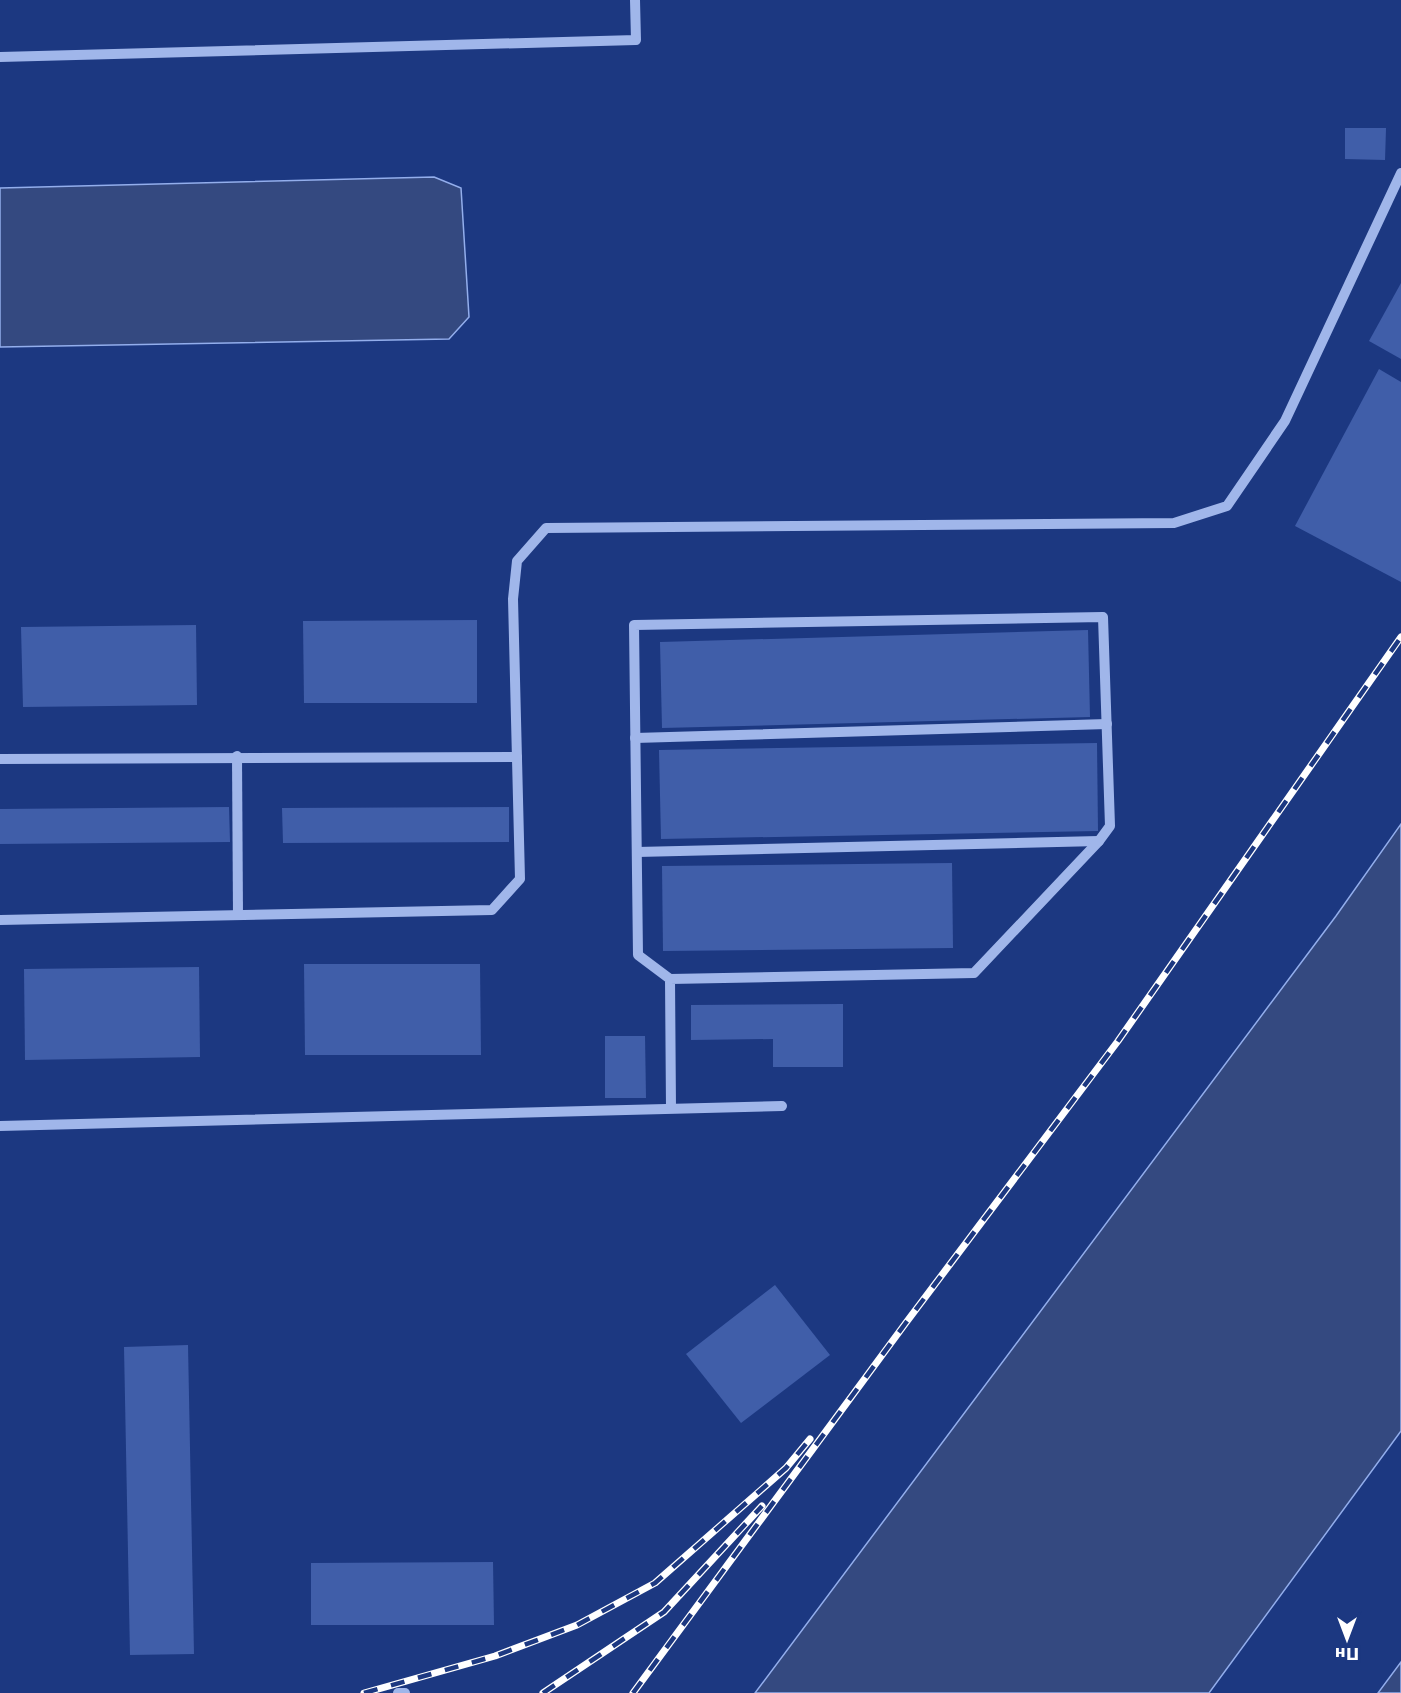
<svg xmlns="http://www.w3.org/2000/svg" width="1401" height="1693" viewBox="0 0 1401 1693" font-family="'DejaVu Sans',sans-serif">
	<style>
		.water { fill: #344980; stroke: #93aeec; stroke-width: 1.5 }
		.building { fill: #405ea9 }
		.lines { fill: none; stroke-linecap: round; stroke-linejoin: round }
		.minor { stroke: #a0b6ea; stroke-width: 10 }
		.rail-casing { stroke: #fff; stroke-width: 7 }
		.rail { stroke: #1c3881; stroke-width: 4.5; stroke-dasharray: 14; stroke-linecap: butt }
	</style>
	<rect width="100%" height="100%" fill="#1c3881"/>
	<g class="water">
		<path d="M434,177L461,188L469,317L449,339L0,347V188Z"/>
		<path d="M1401,824V1431L1209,1693H755L1336,916Z"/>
		<path d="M1401,1662V1693H1378Z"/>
	</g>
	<g class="building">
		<path d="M1345,128H1386L1385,160L1345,159Z"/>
		<path d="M1401,283V359L1369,341Z"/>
		<path d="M1379,369L1401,382V582L1295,526Z"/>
		<path d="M477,620V703H304L303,621Z"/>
		<path d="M196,625L197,705L23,707L21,627Z"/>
		<path d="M1088,630L1090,717L662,728L660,642Z"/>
		<path d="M1097,743L1098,831L661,839L659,750Z"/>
		<path d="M229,807L230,842L0,844V809Z"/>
		<path d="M509,807V842L283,843L282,808Z"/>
		<path d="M952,863L953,948L663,951L662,866Z"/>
		<path d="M304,964H480L481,1055H305Z"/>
		<path d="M199,967L200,1057L25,1060L24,969Z"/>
		<path d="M843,1004V1067H773V1039L691,1040V1005Z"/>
		<path d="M605,1036H645L646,1098H605Z"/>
		<path d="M775,1285L830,1355L741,1423L686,1354Z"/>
		<path d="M188,1345L194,1654L130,1655L124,1347Z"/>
		<path d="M493,1562L494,1625H311V1563Z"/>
	</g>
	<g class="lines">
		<g class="minor">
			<path d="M0,57L636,40L635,0"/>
			<path d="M635,738L1107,724"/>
			<path d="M237,756L238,915"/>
			<path d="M0,759L517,757"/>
			<path d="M637,852L1099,841"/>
			<path d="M0,920L492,910L520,879L513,599L517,561L546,528L1174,523L1227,506L1285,421L1401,173"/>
			<path d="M670,979L638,955L634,625L1103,617L1110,826L1099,841L974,973L670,979L671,1108"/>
			<path d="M0,1126L782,1106"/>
			<path d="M398,1693H405"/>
		</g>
		<defs>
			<g id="rail">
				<path d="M364,1693L495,1656L577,1625L655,1583L786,1468L810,1439"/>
				<path d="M543,1693L664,1612L762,1506"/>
				<path d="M633,1693L905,1324L1118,1041L1401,637"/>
			</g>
		</defs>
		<use href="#rail" class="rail-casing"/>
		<use href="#rail" class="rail"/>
	</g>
	<g transform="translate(1347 1639) rotate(180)" stroke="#1c3881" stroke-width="4.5" paint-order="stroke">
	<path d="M0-4.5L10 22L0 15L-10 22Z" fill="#ffffff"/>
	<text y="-9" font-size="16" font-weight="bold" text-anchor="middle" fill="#ffffff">Пн</text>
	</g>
</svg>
